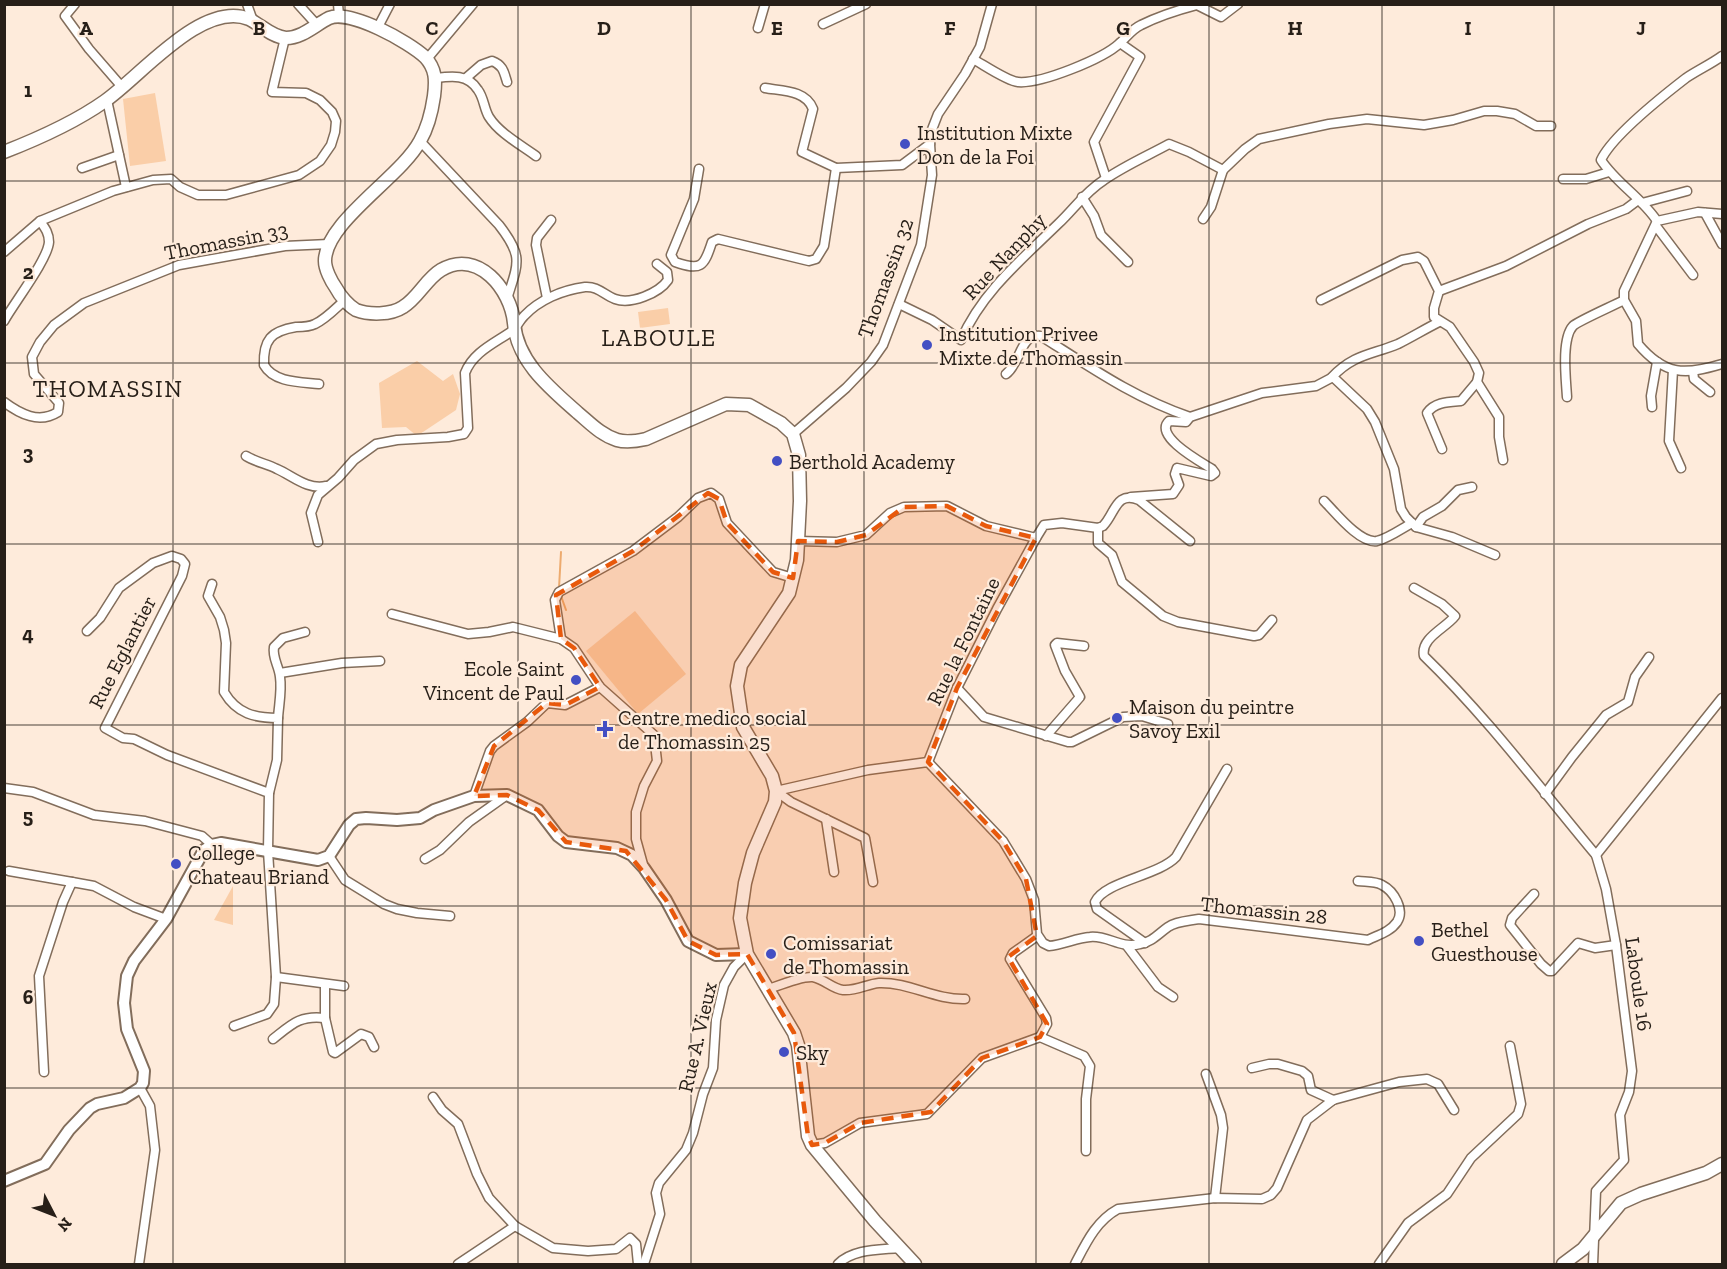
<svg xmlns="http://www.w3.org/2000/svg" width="1727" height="1269" viewBox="0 0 1727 1269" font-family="'Zilla Slab',serif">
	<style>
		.green { fill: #facea8 }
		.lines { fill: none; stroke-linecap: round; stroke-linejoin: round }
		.stream { stroke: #edab6f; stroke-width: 2 }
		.minor-casing { stroke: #826d5b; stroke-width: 11 }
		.tertiary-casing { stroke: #826d5b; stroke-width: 14 }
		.secondary-casing { stroke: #826d5b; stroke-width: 15 }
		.minor { stroke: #fff; stroke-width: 8 }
		.tertiary { stroke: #fff; stroke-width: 10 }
		.secondary { stroke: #fff; stroke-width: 12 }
		.marked { fill: #e8590c; fill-opacity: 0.2; stroke: #e8590c; stroke-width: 4.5; stroke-dasharray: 12 8; stroke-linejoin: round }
		.grid { fill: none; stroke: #271f18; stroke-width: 1.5; stroke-opacity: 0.55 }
		.poi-dot { fill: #434fc3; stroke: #feebdb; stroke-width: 2 }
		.labels { text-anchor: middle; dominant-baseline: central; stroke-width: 4.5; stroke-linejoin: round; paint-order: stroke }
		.poi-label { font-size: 21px; fill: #271f18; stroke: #feebdb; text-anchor: start }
		.street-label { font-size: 21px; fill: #271f18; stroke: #feebdb }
		.quarter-label { font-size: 24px; letter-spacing: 1.5px; fill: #271f18; stroke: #feebdb }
		.grid-label { font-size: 20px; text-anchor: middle; font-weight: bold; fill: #271f18; stroke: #feebdb; stroke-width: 4.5; stroke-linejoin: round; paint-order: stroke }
	</style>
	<rect width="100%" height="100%" fill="#feebdb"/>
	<g class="green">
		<path d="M155,93L166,161L130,166L123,99Z"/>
		<path d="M668,308L670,324L640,328L638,312Z"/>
		<path d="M417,361L443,381L453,374L460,394L456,410L417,436L406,427L382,428L379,383Z"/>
		<path d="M635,611L686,674L638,714L586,651Z"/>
		<path d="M233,886V925L214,920Z"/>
	</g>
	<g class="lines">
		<g class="stream">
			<path d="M559,588L561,552"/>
			<path d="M561,596L566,610"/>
		</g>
		<defs>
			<g id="minor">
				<path d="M75,4L65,16L89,49L122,87"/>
				<path d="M247,4L253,21"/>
				<path d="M298,4L317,25"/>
				<path d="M338,4L339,15"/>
				<path d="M823,24L866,4"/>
				<path d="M758,28L765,4"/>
				<path d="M377,29L390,4"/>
				<path d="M1722,56C1711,64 1698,70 1686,78C1664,95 1612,136 1601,160C1616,183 1642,198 1657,221L1698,212L1722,214"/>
				<path d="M427,59L473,4"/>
				<path d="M973,59C984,65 1007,81 1018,82C1041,84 1103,59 1120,43C1127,37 1132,29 1141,25C1159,16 1178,10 1197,5L1221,17L1238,4"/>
				<path d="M436,78C452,76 468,74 478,90C484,98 484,109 489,117C499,133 521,145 536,156"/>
				<path d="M466,78L481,65L492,61C503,65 504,72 507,82"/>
				<path d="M765,88C782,91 806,90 813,109L802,152L836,168L902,165L930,144"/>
				<path d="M107,100L126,187"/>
				<path d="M420,141L499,225C524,257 518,263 507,299"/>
				<path d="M82,168L119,155"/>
				<path d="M699,169L694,199L671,255L675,262C701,271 704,267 712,242L718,239L809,261L816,259L824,246L836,168"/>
				<path d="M1223,170L1245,149L1259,139L1329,124L1367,119L1424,125L1453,120L1484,111H1497L1515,114L1536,126H1551"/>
				<path d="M1106,178L1094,142L1140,57L1120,43"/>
				<path d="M1563,179H1586L1609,172"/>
				<path d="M1082,197L1094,216L1101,235L1128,262"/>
				<path d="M1642,203L1687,191"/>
				<path d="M1705,213L1722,244"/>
				<path d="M1657,221L1624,291V300L1636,321L1638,344C1665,376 1685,375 1722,364"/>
				<path d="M1656,226L1693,275"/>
				<path d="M4,252L40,221L113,191L153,180L171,179L180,187L198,195H226L299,175L320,161L331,145L335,132L336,121L332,112L320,100L306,93L272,92L285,38"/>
				<path d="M1439,291L1506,266L1588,224L1626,209L1638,200"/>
				<path d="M547,298L536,245L537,238L551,220"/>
				<path d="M1321,300L1402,260L1418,257L1424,261L1439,291L1434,308V317L1450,327L1474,362L1479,373L1477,382L1499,417V437L1503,460"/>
				<path d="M899,304L932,320L961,340C982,292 1021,260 1058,224C1074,209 1085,192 1104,180C1124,166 1147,156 1169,144L1189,152L1223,170L1211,207L1203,219"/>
				<path d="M4,321C14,303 48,259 49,242C49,233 45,228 40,221"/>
				<path d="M1673,370L1669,441L1681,468"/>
				<path d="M1693,371L1694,379L1710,392"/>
				<path d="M1006,374C1021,363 1020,333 1041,336C1090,367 1134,398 1190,417"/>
				<path d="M1332,377C1354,354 1371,355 1398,344C1412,337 1425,329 1439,322"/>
				<path d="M319,384C301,382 274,383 264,365C263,340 271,331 296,327C302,327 309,327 315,324C326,319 336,308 345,300"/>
				<path d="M1567,397C1566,380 1561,339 1573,326C1578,321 1615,305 1624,300"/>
				<path d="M4,402C20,414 39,424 58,412L59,403L34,374L32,357L40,342L54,325L84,303L179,265L285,246L329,244"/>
				<path d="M1652,407L1651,396L1657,362"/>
				<path d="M793,434L846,388L871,362L883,345L921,245L932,175L930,144L931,132L938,114L965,74L980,47L992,4"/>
				<path d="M1442,449L1427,413C1435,402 1448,402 1461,401L1477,382"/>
				<path d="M246,456C256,462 267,464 277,469C293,476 307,490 326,486"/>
				<path d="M1131,497L1173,494L1179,485L1175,474L1177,468L1211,476L1215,473L1212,469C1201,462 1153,436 1169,421L1186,422L1190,417L1262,393L1316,386L1333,377L1367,409L1375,422L1394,469L1401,509L1406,517L1416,527L1452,537L1495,555"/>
				<path d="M1324,501C1335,512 1360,544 1377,541C1389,538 1401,529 1412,523"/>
				<path d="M1416,527L1423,517L1442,506L1458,490L1472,487"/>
				<path d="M1098,528V543L1112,555L1122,582L1163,616L1178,622L1254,636L1259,635L1272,620"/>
				<path d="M798,541L837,542L866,535L890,513L904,507L947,506L986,526L1036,538L1044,525L1062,523L1098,528L1103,526C1115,514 1116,490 1139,500L1190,541"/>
				<path d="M318,542L311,513L318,495L338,478L354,460L376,444L397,440L448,437L464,434L468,428L465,373C473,352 495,343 512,331C517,327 519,321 524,316C539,300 562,290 585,287C598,286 604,295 615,299C631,305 659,293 668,280L667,272L657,264"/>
				<path d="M212,584L208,596L220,617L224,630L226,643L224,692C237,714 255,718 278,718L277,760L269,793"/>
				<path d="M1414,588L1442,604L1455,616C1446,628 1420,638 1424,656C1487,717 1540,788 1596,855L1606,889L1616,945L1632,1071L1629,1092L1620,1115L1624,1160L1596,1191L1593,1264"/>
				<path d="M392,614L468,634L489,632L513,627L561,639L574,648L600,687L654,735L657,761L644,786L636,812V839L644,868"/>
				<path d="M87,631L100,618L119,588L153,563L172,556L181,559L185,564L182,576L105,728L123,738L134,739L167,755L269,793L268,851L276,977L274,1004L267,1014L234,1026"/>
				<path d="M561,639L555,600L559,592L633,551L678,517L698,498L711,493L719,499L727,523L773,572L793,578"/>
				<path d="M280,673L342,663L380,661"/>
				<path d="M957,688L984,717L1068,742H1072L1123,717L1142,716L1168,724"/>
				<path d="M278,718C279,704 282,690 280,677C279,666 272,658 274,647L283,638L305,632"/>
				<path d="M1046,736L1080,697L1065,671L1055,645L1057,643L1084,646"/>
				<path d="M928,762L957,688L997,609L1036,538"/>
				<path d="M4,788L33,792L94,815L145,821L202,836L212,845"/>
				<path d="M776,791L868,770L928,762L1003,841L1026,879L1034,900L1037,934L1043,943L1049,946C1063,945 1076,938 1090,937C1108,935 1120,949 1140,944C1152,942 1158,934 1168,927C1177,921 1189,921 1199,919L1368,940C1378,935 1390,932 1397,922C1405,910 1394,891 1382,885C1375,881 1366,882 1358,881"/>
				<path d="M776,791L791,802L865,838L873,882"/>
				<path d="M1545,794L1572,757L1606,715L1628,702L1635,677L1649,657"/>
				<path d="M474,796L490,751L494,746L527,722L547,703L565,705L600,687"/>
				<path d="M826,819L834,872"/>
				<path d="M1596,855L1722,698"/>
				<path d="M329,856L345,880L384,904L397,909L417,913L450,916"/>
				<path d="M425,859L440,850L469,822L507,795"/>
				<path d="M9,871L72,882"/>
				<path d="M1534,894L1512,918L1510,925L1541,964L1549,971H1552L1578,943L1595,948L1616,945"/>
				<path d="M1037,936L1013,953L1010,959L1046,1018L1047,1024L1040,1037"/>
				<path d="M1145,943L1097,909L1095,902C1105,881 1158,876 1176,857L1227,769"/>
				<path d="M1127,946L1158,987L1173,997"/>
				<path d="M276,977L344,986"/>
				<path d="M325,984V1018L333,1052L335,1053L361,1034L369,1037L374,1047"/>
				<path d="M769,989C780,985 801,976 813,977C824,979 833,989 843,990C857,991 867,984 879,983C909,982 935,1000 965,999"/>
				<path d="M273,1039C292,1024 300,1015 325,1018"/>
				<path d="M1252,1068L1269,1064H1278L1302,1071L1308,1076L1311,1090L1333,1100"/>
				<path d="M44,1072L39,976L63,902L72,882L94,886L134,907L166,919"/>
				<path d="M1206,1074L1221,1115L1223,1128L1215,1198"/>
				<path d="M433,1097L442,1110L458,1124L477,1174L489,1198L515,1226L553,1248L588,1251L616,1249L630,1238L636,1244L638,1264"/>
				<path d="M812,1145L825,1143L860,1123L927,1114L982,1058L1040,1037L1084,1056L1090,1066L1086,1099V1151"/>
				<path d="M139,1264L155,1150L150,1106L140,1088"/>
				<path d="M458,1264L515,1226"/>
				<path d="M644,1264L660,1214L656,1193L659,1183L686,1150L693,1133L703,1094L713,1068L716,1020L724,985L734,967L747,954"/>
				<path d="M838,1264C853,1249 878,1250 899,1248"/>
				<path d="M1075,1264C1086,1243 1096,1221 1118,1209L1215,1198L1262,1199L1271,1195L1277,1188L1307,1120L1333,1100L1399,1082L1427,1079L1438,1084L1454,1110"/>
				<path d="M1379,1264L1408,1223L1447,1194L1471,1158L1518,1114L1521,1104L1510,1046"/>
			</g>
			<path id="tertiary" d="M4,1181L45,1164L69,1130L90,1108L97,1104L124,1098L140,1088L143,1083L144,1071L127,1029L124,1003L127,976L134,961L166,919L204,850L212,845L221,843L318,860L329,856L349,825L356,819L366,818L397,820L420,818L434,810L474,796L507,795L538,810L558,836L566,842L617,848L632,855L644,868L666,900L688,941L716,955L747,954"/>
			<g id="secondary">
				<path d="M4,152C40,138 74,123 105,101C141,76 202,0 249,19C261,25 272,37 286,38C302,38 315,25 329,18C350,9 409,42 425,57C436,69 436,80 434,96C432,110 427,129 420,141C401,177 325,222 325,261C325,269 331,281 336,288C340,296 349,306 356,310C369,315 391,315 403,307C418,298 426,279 441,270C478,248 511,290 514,323C517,362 551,389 578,413C590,423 601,435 617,440C627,443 637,441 646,439L726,404L749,405L781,423L793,434L799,455L800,501L798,541L797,560L789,593L741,665L737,686L743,727L772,776L776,791L775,802L753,853L745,883L740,918L747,954L794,1033L798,1045L808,1136L812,1145L875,1221L915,1264"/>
				<path d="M1563,1264L1583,1249L1621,1203L1641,1194L1706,1173L1722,1164"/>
			</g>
		</defs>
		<use href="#minor" class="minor-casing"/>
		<use href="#tertiary" class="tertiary-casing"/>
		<use href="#secondary" class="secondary-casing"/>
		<use href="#minor" class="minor"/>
		<use href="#tertiary" class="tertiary"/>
		<use href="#secondary" class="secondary"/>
	</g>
	<path class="marked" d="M708,493L719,499L727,523L773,572L793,578L798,541L837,542L866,535L904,507L947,506L986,526L1036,538L957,688L928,762L1003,841L1026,879L1037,936L1008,957L1047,1024L1040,1037L982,1058L931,1112L860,1123L825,1143L812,1145L808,1136L794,1033L747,954L716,955L688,941L666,900L626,851L566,842L538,810L507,795L474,796L494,746L547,703L565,705L600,687L574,648L561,639L556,595L633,551Z"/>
	<path class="grid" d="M173,4V1264M345,4V1264M518,4V1264M691,4V1264M864,4V1264M1036,4V1264M1209,4V1264M1382,4V1264M1554,4V1264M4,181H1722M4,363H1722M4,544H1722M4,725H1722M4,906H1722M4,1088H1722"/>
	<g class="poi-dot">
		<circle cx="905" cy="144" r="6"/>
		<circle cx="927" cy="345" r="6"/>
		<circle cx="777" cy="461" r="6"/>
		<circle cx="576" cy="680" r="6"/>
		<circle cx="1117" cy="718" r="6"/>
		<path d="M602 720h6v6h6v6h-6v6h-6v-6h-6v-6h6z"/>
		<circle cx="176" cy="864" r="6"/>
		<circle cx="1419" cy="941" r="6"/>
		<circle cx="771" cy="954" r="6"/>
		<circle cx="784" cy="1052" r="6"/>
	</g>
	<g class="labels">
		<g class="poi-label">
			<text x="917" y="132">Institution Mixte<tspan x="917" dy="24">Don de la Foi</tspan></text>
			<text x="939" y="333">Institution Privee<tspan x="939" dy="24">Mixte de Thomassin</tspan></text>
			<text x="789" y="461">Berthold Academy</text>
			<text x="564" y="668" text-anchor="end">Ecole Saint<tspan x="564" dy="24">Vincent de Paul</tspan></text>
			<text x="1129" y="706">Maison du peintre<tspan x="1129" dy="24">Savoy Exil</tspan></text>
			<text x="618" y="717">Centre medico social<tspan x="618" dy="24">de Thomassin 25</tspan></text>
			<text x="188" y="852">College<tspan x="188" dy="24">Chateau Briand</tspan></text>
			<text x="1431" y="929">Bethel<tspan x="1431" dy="24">Guesthouse</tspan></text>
			<text x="783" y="942">Comissariat<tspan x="783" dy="24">de Thomassin</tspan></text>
			<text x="796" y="1052">Sky</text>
		</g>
		<g class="street-label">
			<text transform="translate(226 241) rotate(-11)">Thomassin 33</text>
			<text transform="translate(1004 256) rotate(-47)">Rue Nanphy</text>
			<text transform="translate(885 278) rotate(-70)">Thomassin 32</text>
			<text transform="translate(963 641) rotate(-64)">Rue la Fontaine</text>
			<text transform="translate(122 652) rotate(-63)">Rue Eglantier</text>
			<text transform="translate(1264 910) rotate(6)">Thomassin 28</text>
			<text transform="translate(1639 984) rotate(82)">Laboule 16</text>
			<text transform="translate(697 1037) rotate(-77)">Rue A. Vieux</text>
		</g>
		<g class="quarter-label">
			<text x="659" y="337">LABOULE</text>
			<text x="108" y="388">THOMASSIN</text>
		</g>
	</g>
	<g class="grid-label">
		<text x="86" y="35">A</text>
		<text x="259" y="35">B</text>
		<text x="432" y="35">C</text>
		<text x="604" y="35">D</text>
		<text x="777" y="35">E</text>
		<text x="950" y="35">F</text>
		<text x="1123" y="35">G</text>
		<text x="1295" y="35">H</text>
		<text x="1468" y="35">I</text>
		<text x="1641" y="35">J</text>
		<text x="28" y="97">1</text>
		<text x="28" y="279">2</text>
		<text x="28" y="460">3</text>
		<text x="28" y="641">4</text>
		<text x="28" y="823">5</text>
		<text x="28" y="1004">6</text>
	</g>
	<rect width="1727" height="1269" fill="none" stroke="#271f18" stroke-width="12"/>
	<g transform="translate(54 1215) rotate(132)" stroke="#feebdb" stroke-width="4.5" paint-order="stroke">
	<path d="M0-4.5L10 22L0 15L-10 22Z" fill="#271f18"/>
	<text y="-9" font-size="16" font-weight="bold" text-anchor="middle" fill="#271f18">N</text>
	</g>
</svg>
